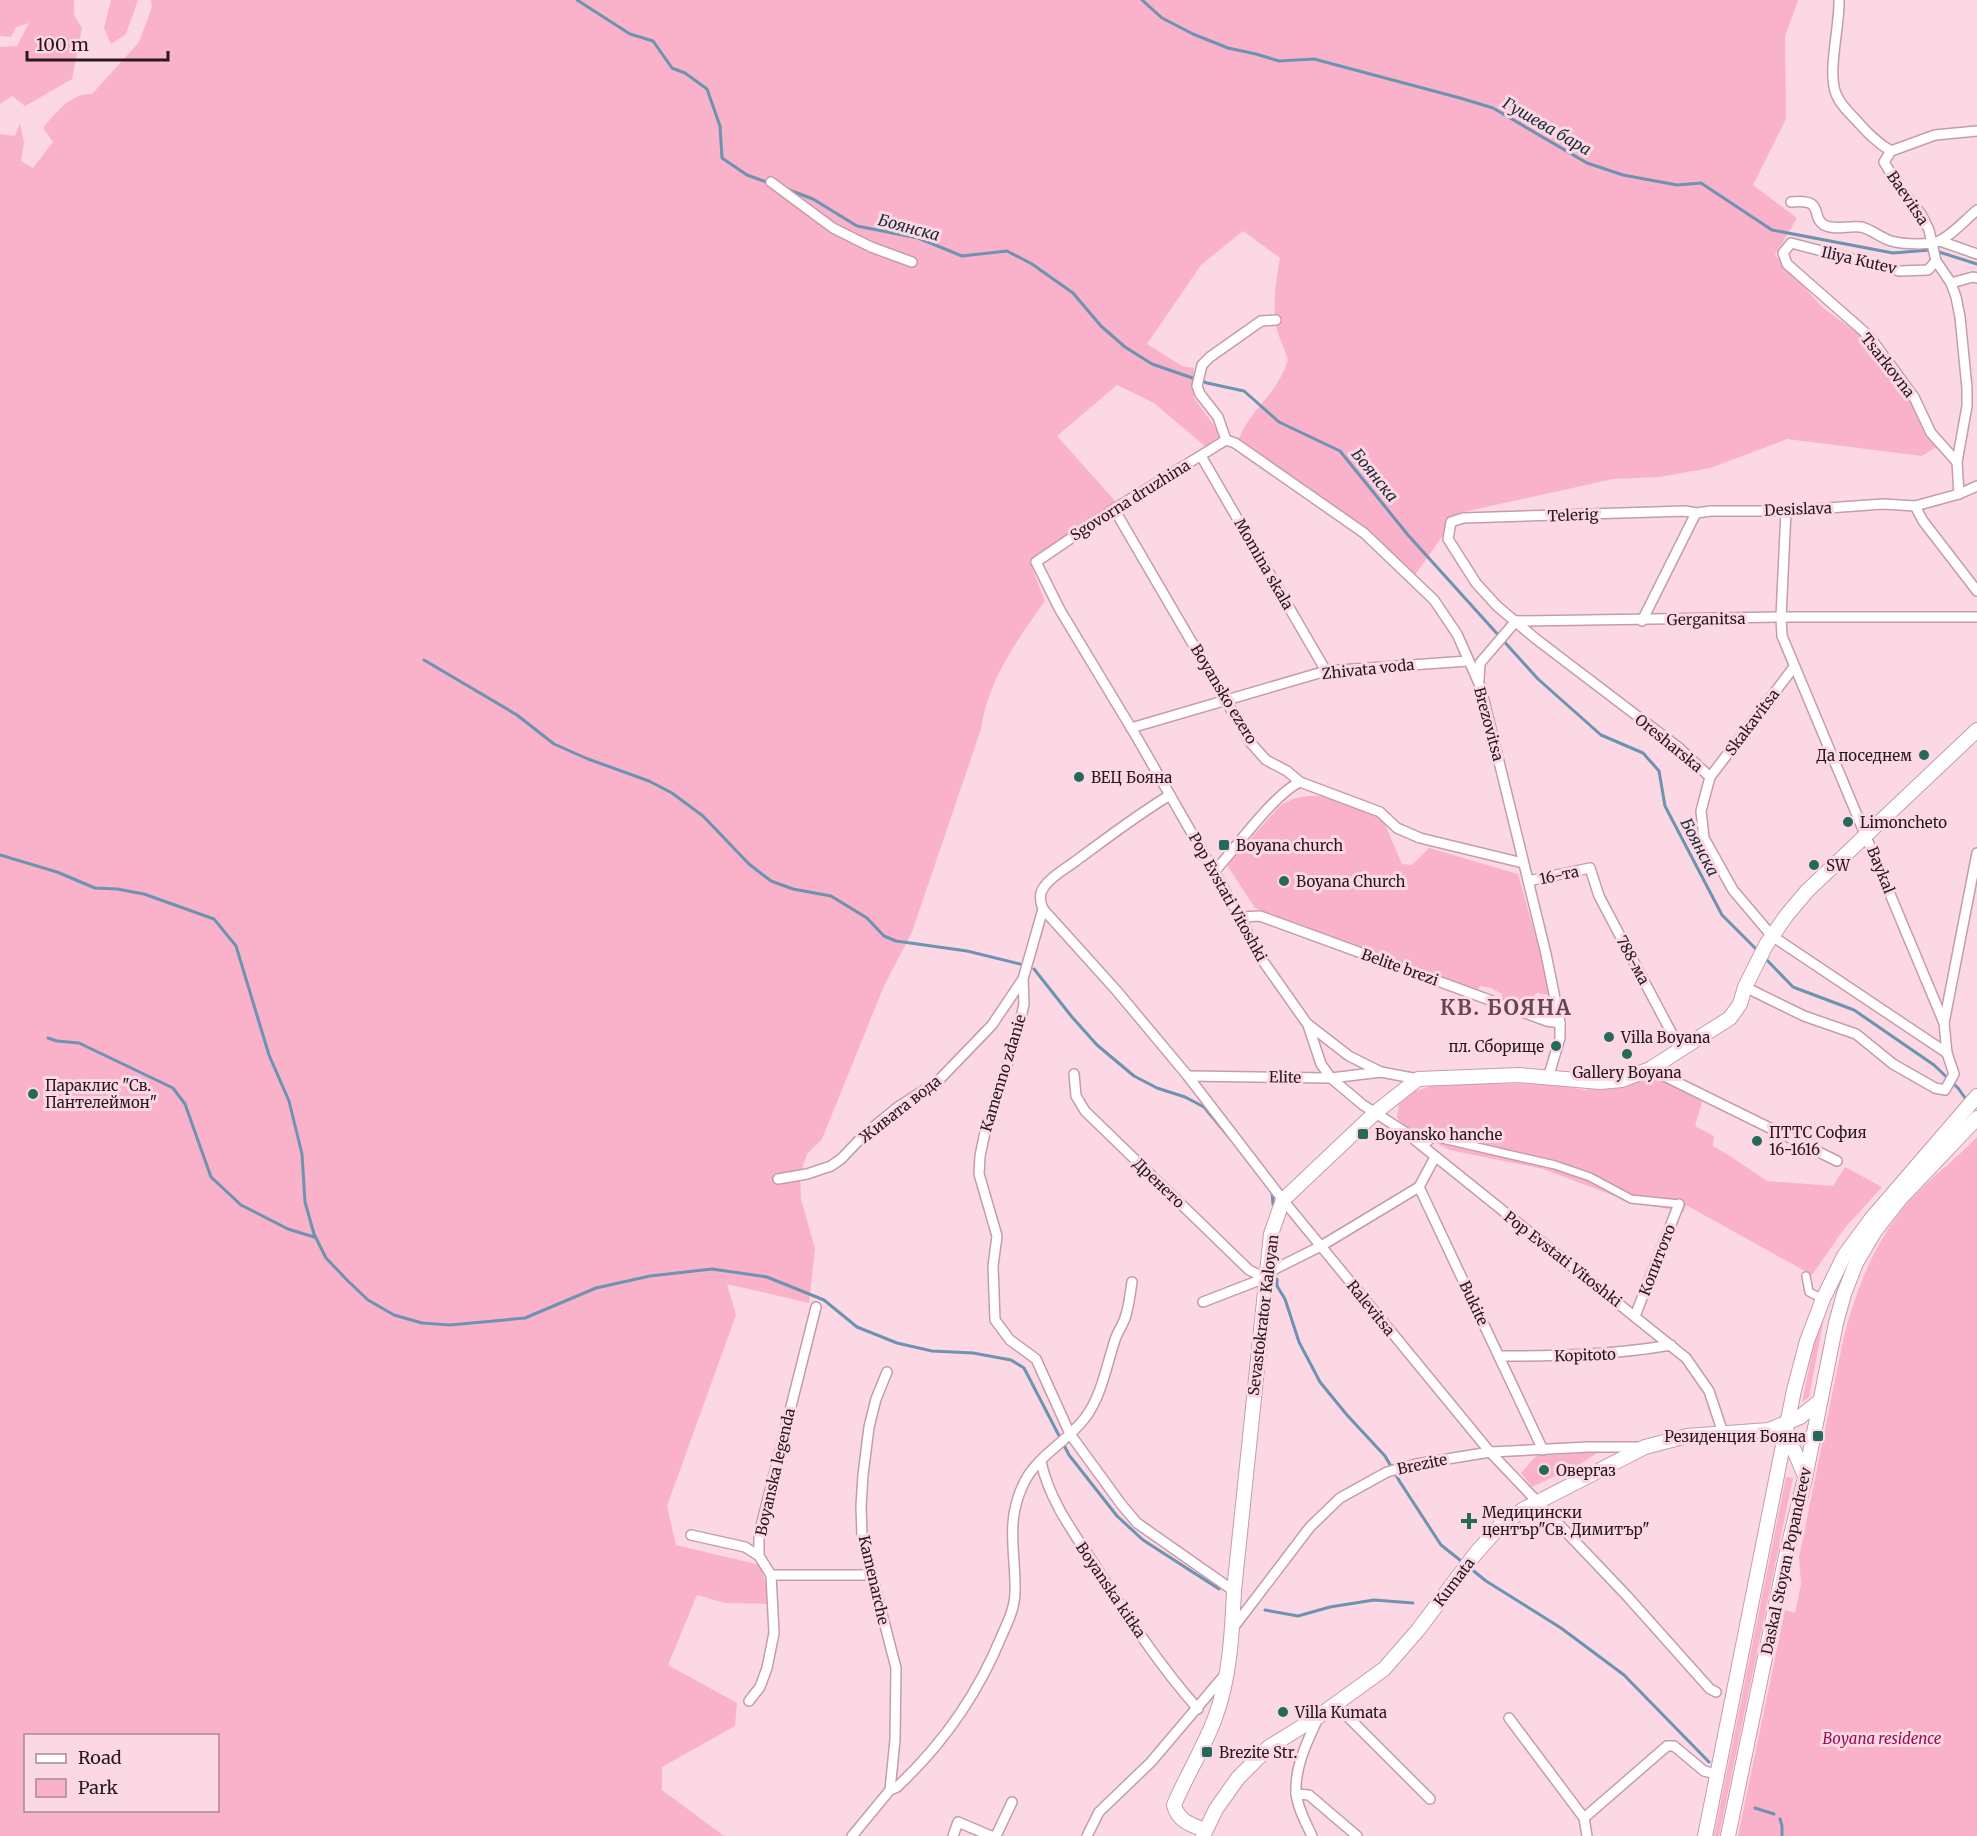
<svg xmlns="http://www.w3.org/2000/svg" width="1977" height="1836" viewBox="0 0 1977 1836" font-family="Merriweather,serif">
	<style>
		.green { fill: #f9b2ca; fill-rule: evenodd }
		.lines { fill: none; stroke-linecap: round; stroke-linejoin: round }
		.stream { stroke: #6c93b1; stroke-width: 3 }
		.pedestrian-casing { stroke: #c69caa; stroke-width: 10 }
		.minor-casing { stroke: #c69caa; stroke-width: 12 }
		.secondary-casing { stroke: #c69caa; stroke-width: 16 }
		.pedestrian { stroke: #fff; stroke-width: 7 }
		.minor { stroke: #fff; stroke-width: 9 }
		.secondary { stroke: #fff; stroke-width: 14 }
		.poi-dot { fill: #25695b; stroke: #fcd8e4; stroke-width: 2 }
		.labels { text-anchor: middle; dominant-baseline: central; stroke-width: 6; stroke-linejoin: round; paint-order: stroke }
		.street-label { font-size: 15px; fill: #28181e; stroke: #fcd8e4 }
		.poi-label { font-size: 15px; fill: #28181e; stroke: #fcd8e4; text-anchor: start }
		.park-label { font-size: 15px; font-style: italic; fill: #950d54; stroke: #fcd8e4 }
		.water-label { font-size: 16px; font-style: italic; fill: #182c38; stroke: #fcd8e4 }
		.district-label { font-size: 21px; font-weight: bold; letter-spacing: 1.5px; fill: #694551; stroke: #fcd8e4 }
	</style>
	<rect width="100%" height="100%" fill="#fcd8e4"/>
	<g class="green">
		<path d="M0,0H74V15L82,28L72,79L25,106L12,96L0,104V47L17,46L29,23L16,27L11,37L0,36Z"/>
		<path d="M111,0H138L126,34L111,44L104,28Z"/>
		<path d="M151,0H1798L1785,37L1786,119L1753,185L1797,218L1775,255L1822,307L1860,335L1912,402L1936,447L1922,456L1787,439L1710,468L1659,477L1613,479L1459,513L1412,579L1364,533L1235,443C1241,437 1242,430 1247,423C1264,398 1277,391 1288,360C1285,351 1281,342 1278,333C1271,310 1276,281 1280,258L1243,231L1201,265L1147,344L1182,366L1194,368V398L1221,435L1207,448L1154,403L1117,385L1057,436L1117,503L1036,556L1032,568L1045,601C1017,640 988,680 981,729L912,932L884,986L822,1139L807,1154L800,1175L801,1199L815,1249L809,1303L727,1284L736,1315L667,1506L676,1545L760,1565L772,1604L725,1603L697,1595L668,1665L737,1703L735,1726L662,1767V1790L724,1836H0V134L15,136L20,123L24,143L21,161L33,168L53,142L43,128C56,112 71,93 92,94L139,42L152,7ZM26,1736H218V1810H26Z"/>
		<path d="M1324,796L1382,817L1402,864L1412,865L1429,848L1518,874L1546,974L1549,995L1537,993L1520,1007L1502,998V994L1491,988L1480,986L1478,990L1255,908L1227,865L1279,807C1295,795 1305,796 1324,796Z"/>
		<path d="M1656,1079L1689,1092L1702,1102L1695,1126L1714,1136L1713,1146L1730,1156L1767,1181L1833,1186L1845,1167L1882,1187L1844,1229L1812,1275L1686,1205L1684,1212L1631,1202L1543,1169L1450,1150L1414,1132L1401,1124L1397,1117L1399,1104L1412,1092L1442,1083L1551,1084L1585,1090Z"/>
		<path d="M1977,1137V1836H1738L1785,1610L1795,1613L1801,1584L1799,1557L1844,1336C1858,1282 1879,1231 1920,1190C1938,1172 1959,1156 1977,1137Z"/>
		<path d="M1824,1318L1809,1397L1802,1402L1814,1344Z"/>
		<path d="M1599,1452L1575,1467L1532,1487L1521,1473L1536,1456Z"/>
		<path d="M1786,1477L1793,1478L1719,1836H1714Z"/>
	</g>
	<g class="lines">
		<g class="stream">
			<path d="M577,0L630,34L653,41L672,68L685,73L707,89L720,126L722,158L747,175L769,183"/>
			<path d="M1142,0L1162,18L1193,34L1228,48L1256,54L1279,61L1314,59L1460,98L1493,108L1587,163L1623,175L1677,185L1701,183L1772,230L1893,253L1930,250"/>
			<path d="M789,190L813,199L857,226L918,238L962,256L1007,251L1032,264L1073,293L1101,326L1125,347L1152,364L1207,383L1244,391L1279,422L1340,451L1408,535L1538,679L1601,735L1643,753L1659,771L1665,806L1722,915L1759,952"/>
			<path d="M1936,251L1977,264"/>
			<path d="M424,660L517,715L554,744L588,759L649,781L672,793L703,816L749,864L771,881L793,889L831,896L867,918L884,936L896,941L967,951L1020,964"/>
			<path d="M0,855L57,872L95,888L117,889L144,894L214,919L236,946L269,1055L289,1101L302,1154L305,1202L314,1234L326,1258L348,1281L368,1300L394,1315L422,1323L450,1325L525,1318L596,1288L650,1276L712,1269L767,1277L824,1300L857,1327L897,1343L932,1351L973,1353L1011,1360L1024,1368L1069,1455L1117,1516L1143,1540L1219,1589"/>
			<path d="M1764,957L1793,987L1854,1010L1934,1065L1958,1088L1968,1102"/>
			<path d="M1034,969L1072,1017L1097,1045L1134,1076L1157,1088L1185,1097L1204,1107L1229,1137"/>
			<path d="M48,1038L57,1041L79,1043L173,1088L185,1104L211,1177L241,1205L288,1229L314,1237"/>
			<path d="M1272,1191L1273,1204"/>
			<path d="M1275,1253L1276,1263"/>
			<path d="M1277,1279V1286L1285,1299L1299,1342L1320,1382L1347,1415L1385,1456L1400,1482L1441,1545L1465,1564"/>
			<path d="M1470,1568L1486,1581L1561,1628L1624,1675L1709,1762"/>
			<path d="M1265,1610L1298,1616L1330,1607L1374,1600L1413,1603"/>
			<path d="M1755,1808L1774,1814"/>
			<path d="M1780,1819L1782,1826V1836"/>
		</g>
		<defs>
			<g id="pedestrian">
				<path d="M1423,1146L1434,1137L1555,1165L1590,1177L1631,1199L1679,1204"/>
				<path d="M1806,1276L1809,1292L1823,1299"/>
			</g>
			<g id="minor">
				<path d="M1839,0C1840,26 1827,71 1836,94C1840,104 1848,112 1856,120C1867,132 1877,143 1891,151L1884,162L1899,187L1921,214L1929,230L1936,261L1951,283L1956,297L1960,317L1967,388V406L1957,462L1959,494"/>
				<path d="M1891,151L1935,135L1977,131"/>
				<path d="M771,182L833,228L871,247L912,262"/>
				<path d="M1791,202C1826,198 1810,217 1824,225C1835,231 1849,225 1861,227C1871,229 1881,238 1891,241C1901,244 1932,246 1941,240C1954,233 1965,220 1977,210"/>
				<path d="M1940,241L1977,254"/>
				<path d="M1936,261L1928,270L1899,271L1791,243L1783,253L1787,264L1869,336L1914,397L1931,433L1957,462"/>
				<path d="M1951,283L1973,277L1977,278"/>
				<path d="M1226,440L1114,509L1036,562L1060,610L1136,736L1240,917L1258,954L1308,1025L1321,1064L1331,1078L1363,1105L1405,1132L1686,1358L1709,1391L1723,1433"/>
				<path d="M1226,440L1235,443L1364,533L1434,600L1457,634L1481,688L1546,954L1560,1023V1038L1548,1078"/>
				<path d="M1226,440L1218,417L1200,394L1197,386L1202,365L1210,357L1261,321L1276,320"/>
				<path d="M1201,456L1326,671"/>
				<path d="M1915,506L1923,521L1977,591"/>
				<path d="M1114,509L1250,742L1266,760L1287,771L1300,782L1380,812L1397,828L1420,838L1523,863"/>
				<path d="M1516,621L1781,617H1977"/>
				<path d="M1642,621L1696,513"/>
				<path d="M1479,680L1480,663L1516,621"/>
				<path d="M1131,728L1326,671L1468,661"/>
				<path d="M1710,777L1794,667"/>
				<path d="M1170,795C1137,815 1107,838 1077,860C1067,868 1051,876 1044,887C1039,893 1040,902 1043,909L1023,979L1024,1004L1017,1035L985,1132L980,1156L979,1174L997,1236L993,1266L995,1320L1010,1340L1036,1359L1070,1434L1121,1504L1137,1523L1234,1591"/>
				<path d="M1214,872C1234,850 1275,793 1300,782"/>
				<path d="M1528,881L1590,868L1599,896L1680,1049"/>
				<path d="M1043,909L1116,990L1187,1075L1283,1200L1490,1452L1627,1596L1710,1689L1716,1692"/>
				<path d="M1240,917L1260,916L1547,1021L1560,1023"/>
				<path d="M1745,987L1804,1016L1856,1034L1893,1064L1935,1088L1945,1090L1954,1074L1947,1053L1944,1023L1782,636L1781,617L1786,511"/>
				<path d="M1944,1023L1977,853"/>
				<path d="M1309,1025L1349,1056L1381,1072L1418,1079"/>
				<path d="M1947,1053L1772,936L1733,890L1704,838L1701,811L1710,777L1678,747L1536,639L1497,606L1476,583L1448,539L1451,522L1463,518L1685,511L1696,513L1711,511H1786L1883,504L1915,506L1959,494L1977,486"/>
				<path d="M1650,1069L1837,1161"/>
				<path d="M1074,1074L1076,1096L1085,1111L1249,1270L1265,1278"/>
				<path d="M1188,1076L1331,1078L1381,1072"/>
				<path d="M1435,1157L1419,1187L1543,1450"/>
				<path d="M778,1179L807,1174L831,1166L841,1159L866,1133L898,1107L938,1081L992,1025L1023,979"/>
				<path d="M1203,1302L1265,1278L1275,1269L1321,1246L1419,1187"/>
				<path d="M1635,1316L1679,1204"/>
				<path d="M1499,1356C1558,1356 1613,1355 1671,1345"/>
				<path d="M887,1372L876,1399L869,1427L863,1475L861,1506L862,1536L896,1668L895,1740L890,1790"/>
				<path d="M1041,1462C1050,1502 1074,1533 1096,1567C1127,1616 1159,1665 1198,1709"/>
				<path d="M691,1535L745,1547L759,1556"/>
				<path d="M771,1575H871"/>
				<path d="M1233,1628L1310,1527L1340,1498L1387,1472L1416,1464L1490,1452L1589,1447H1641"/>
				<path d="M749,1701L760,1687L767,1668L774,1633L771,1575L759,1556V1534L816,1307"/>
				<path d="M1335,1704L1430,1799"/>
				<path d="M1509,1718L1584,1818L1587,1836"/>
				<path d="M1296,1794L1309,1795L1357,1836"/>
				<path d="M1584,1818L1667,1746H1674L1704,1771L1717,1774"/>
				<path d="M852,1836L890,1790L897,1787C944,1743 978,1694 1002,1635C1008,1622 1015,1607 1015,1592C1016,1553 1005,1523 1023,1485C1035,1457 1067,1442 1085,1418C1101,1397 1106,1368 1114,1343C1116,1334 1122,1327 1125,1318C1129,1307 1130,1294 1132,1282"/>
				<path d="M953,1836L958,1822L991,1836"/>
				<path d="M996,1836L1012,1802"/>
				<path d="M1087,1836L1099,1812L1151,1762L1223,1677"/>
				<path d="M1312,1836C1306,1823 1297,1807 1296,1792C1295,1765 1308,1740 1319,1716"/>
			</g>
			<g id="secondary">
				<path d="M1779,1436L1794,1450L1805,1476"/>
				<path d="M1205,1830C1191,1825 1178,1821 1174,1805C1186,1776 1204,1748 1215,1718C1230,1678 1232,1633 1234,1591L1271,1234L1283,1200L1376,1112L1418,1079L1519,1075L1600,1082L1622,1080L1650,1069L1730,1018L1740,1004L1745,987L1766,945L1786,916L1807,891L1977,730"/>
				<path d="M1203,1836L1216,1809L1238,1778L1269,1747L1319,1716L1384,1669L1418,1630L1476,1553L1499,1527L1524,1509L1645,1447L1687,1436L1769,1430L1800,1417L1820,1401"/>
				<path d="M1705,1836L1794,1390L1807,1341L1823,1299L1844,1256L1872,1218L1977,1096"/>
				<path d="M1728,1836L1786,1556L1805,1478L1836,1323L1844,1294L1856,1263L1875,1231L1900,1199L1977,1118"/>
			</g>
		</defs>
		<use href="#pedestrian" class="pedestrian-casing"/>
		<use href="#minor" class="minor-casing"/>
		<use href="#secondary" class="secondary-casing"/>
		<use href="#pedestrian" class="pedestrian"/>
		<use href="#minor" class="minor"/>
		<use href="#secondary" class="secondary"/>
	</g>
	<g class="poi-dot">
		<circle cx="1924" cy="755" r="6"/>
		<circle cx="1079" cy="777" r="6"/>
		<circle cx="1848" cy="822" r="6"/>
		<rect x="1218" y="839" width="12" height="12" rx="3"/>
		<circle cx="1814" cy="865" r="6"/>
		<circle cx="1284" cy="881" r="6"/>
		<circle cx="1609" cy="1037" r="6"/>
		<circle cx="1556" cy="1046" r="6"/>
		<circle cx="1627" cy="1054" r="6"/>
		<circle cx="33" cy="1094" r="6"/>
		<rect x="1357" y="1128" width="12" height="12" rx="3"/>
		<circle cx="1757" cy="1141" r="6"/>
		<rect x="1812" y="1430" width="12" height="12" rx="3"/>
		<circle cx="1544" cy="1470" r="6"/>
		<path d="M1466 1512h6v6h6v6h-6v6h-6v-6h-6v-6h6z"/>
		<circle cx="1283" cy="1712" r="6"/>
		<rect x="1201" y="1746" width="12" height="12" rx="3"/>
	</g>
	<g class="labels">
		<g class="street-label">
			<text transform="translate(1908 198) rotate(56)">Baevitsa</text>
			<text transform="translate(1859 260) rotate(13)">Iliya Kutev</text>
			<text transform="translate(1888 365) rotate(52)">Tsarkovna</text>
			<text transform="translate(1130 500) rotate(-32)">Sgovorna druzhina</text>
			<text transform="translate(1798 509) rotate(-2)">Desislava</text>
			<text transform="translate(1573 515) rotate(-2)">Telerig</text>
			<text transform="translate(1264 564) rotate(60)">Momina skala</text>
			<text transform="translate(1706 619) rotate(-1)">Gerganitsa</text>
			<text transform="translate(1368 669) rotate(-6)">Zhivata voda</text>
			<text transform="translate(1224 694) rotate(59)">Boyansko ezero</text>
			<text transform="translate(1752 722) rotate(-53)">Skakavitsa</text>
			<text transform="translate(1489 724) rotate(75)">Brezovitsa</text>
			<text transform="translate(1669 743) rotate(39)">Oresharska</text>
			<text transform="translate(1881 870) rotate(68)">Baykal</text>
			<text transform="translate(1559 875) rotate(-12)">16-та</text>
			<text transform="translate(1228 897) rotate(61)">Pop Evstati Vitoshki</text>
			<text transform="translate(1633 960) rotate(62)">788-ма</text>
			<text transform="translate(1400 967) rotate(20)">Belite brezi</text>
			<text transform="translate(1003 1073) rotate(-73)">Kamenno zdanie</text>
			<text transform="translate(1285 1077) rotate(1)">Elite</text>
			<text transform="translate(900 1109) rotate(-38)">Живата вода</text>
			<text transform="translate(1159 1183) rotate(44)">Дренето</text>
			<text transform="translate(1563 1259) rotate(38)">Pop Evstati Vitoshki</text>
			<text transform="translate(1657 1260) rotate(-69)">Копитото</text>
			<text transform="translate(1474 1303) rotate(65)">Bukite</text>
			<text transform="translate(1371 1308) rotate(51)">Ralevitsa</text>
			<text transform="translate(1263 1315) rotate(-83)">Sevastokrator Kaloyan</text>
			<text transform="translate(1585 1355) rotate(-2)">Kopitoto</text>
			<text transform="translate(1422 1464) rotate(-12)">Brezite</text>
			<text transform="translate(775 1472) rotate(-77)">Boyanska legenda</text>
			<text transform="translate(1786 1561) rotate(-78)">Daskal Stoyan Popandreev</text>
			<text transform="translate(874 1580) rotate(77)">Kamenarche</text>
			<text transform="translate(1454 1582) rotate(-53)">Kumata</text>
			<text transform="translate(1111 1590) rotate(56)">Boyanska kitka</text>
		</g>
		<g class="poi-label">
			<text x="1912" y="755" text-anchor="end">Да поседнем</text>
			<text x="1091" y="777">ВЕЦ Бояна</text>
			<text x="1860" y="822">Limoncheto</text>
			<text x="1236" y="845">Boyana church</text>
			<text x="1826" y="865">SW</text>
			<text x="1296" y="881">Boyana Church</text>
			<text x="1621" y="1037">Villa Boyana</text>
			<text x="1544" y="1046" text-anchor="end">пл. Сборище</text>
			<text x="1627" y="1072" text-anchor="middle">Gallery Boyana</text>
			<text x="45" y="1085">Параклис "Св.<tspan x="45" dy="17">Пантелеймон"</tspan></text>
			<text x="1769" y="1132">ПТТС София<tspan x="1769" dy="17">16-1616</tspan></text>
			<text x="1375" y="1134">Boyansko hanche</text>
			<text x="1806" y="1436" text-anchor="end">Резиденция Бояна</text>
			<text x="1556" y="1470">Овергаз</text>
			<text x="1482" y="1512">Медицински<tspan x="1482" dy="17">център"Св. Димитър"</tspan></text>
			<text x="1295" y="1712">Villa Kumata</text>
			<text x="1219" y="1752">Brezite Str.</text>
		</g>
		<g class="park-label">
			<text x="1882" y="1738">Boyana residence</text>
		</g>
		<g class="water-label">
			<text transform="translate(1547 126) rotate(30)">Гушева бара</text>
			<text transform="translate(909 227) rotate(15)">Боянска</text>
			<text transform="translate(1375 475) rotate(51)">Боянска</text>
			<text transform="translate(1700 847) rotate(62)">Боянска</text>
		</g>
		<g class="district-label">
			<text x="1506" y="1007">КВ. БОЯНА</text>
		</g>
	</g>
	<rect x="24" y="1734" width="195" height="78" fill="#fcd8e4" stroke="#a78b95" stroke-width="1.5"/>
	<rect x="36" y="1754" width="30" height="9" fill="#ffffff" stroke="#a78b95" stroke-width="1.5"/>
	<text x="78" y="1764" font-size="18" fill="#28181e">Road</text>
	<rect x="36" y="1779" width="30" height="18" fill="#f9b2ca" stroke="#a78b95" stroke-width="1.5"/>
	<text x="78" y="1794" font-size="18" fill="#28181e">Park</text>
	<path d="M27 51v9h141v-9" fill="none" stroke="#28181e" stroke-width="3"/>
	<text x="36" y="51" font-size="18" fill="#28181e" stroke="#fcd8e4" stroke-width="4.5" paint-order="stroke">100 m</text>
</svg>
